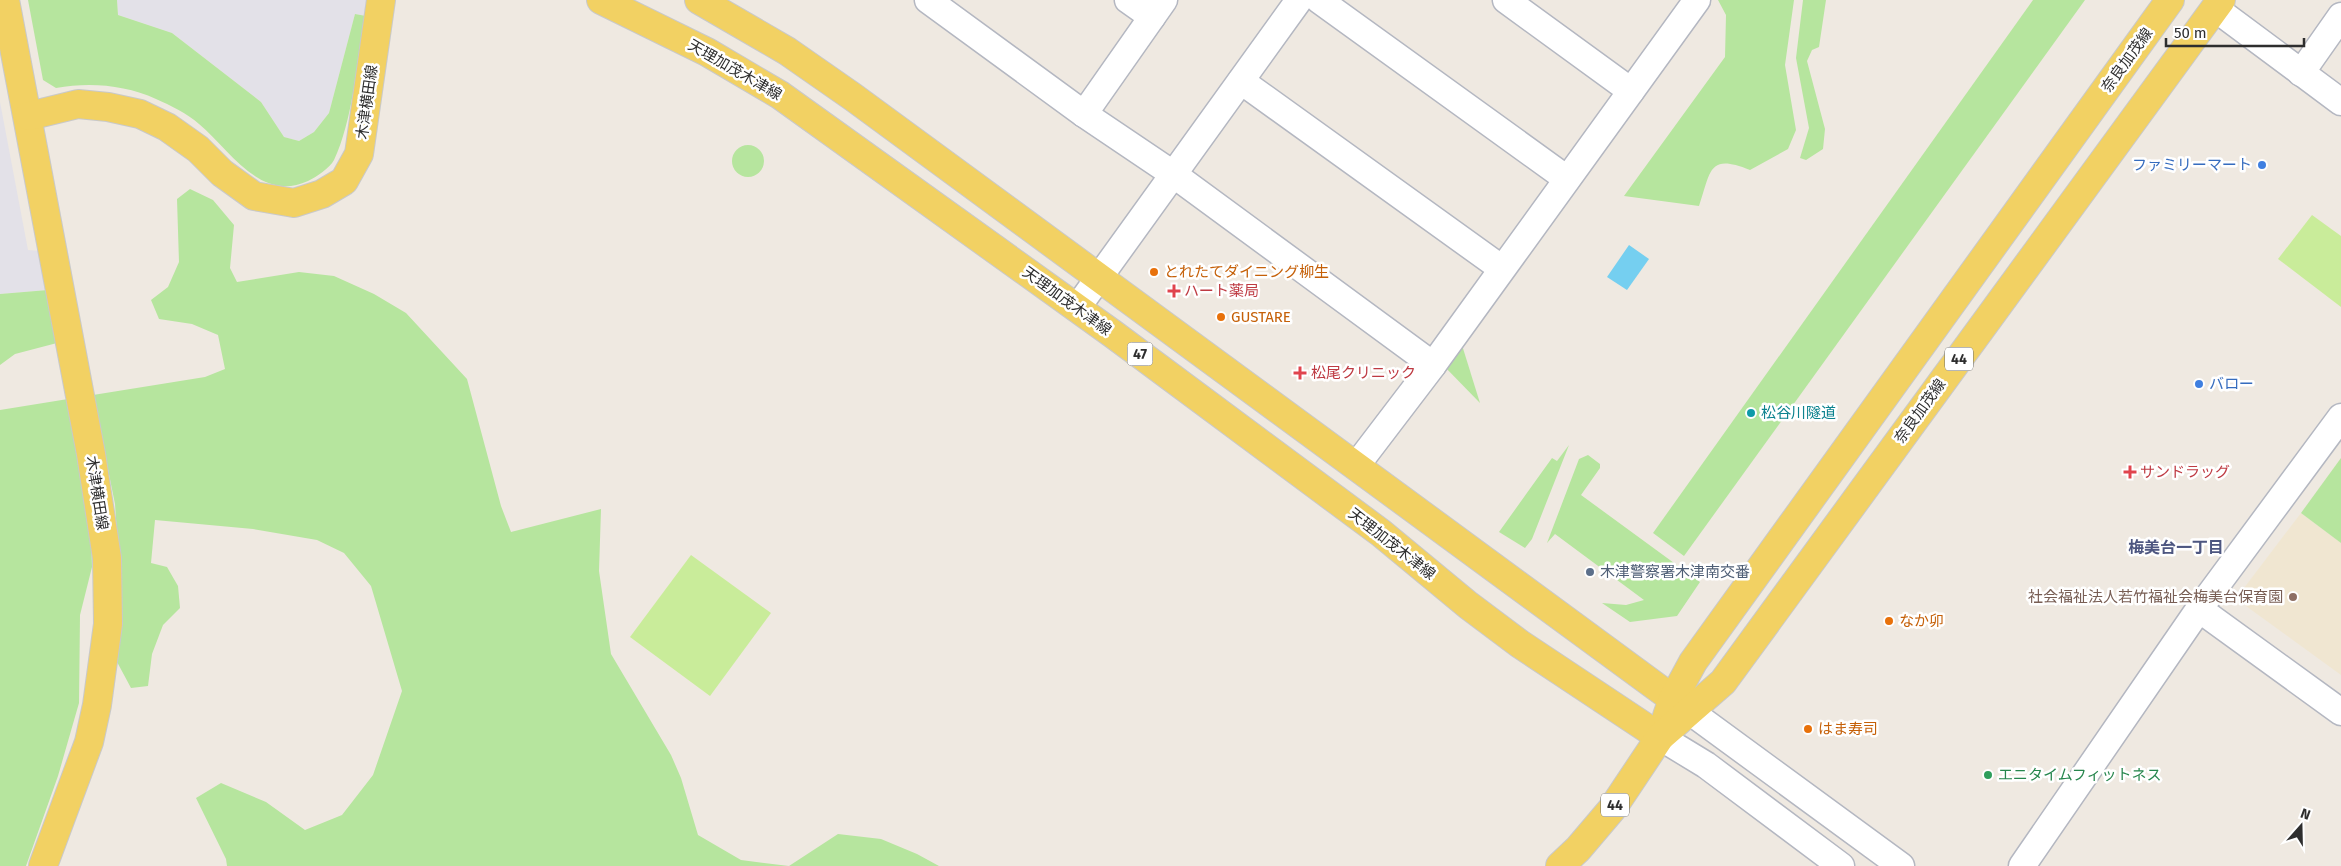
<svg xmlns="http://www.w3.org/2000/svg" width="2341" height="866" viewBox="0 0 2341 866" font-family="'Fira Sans','Noto Sans JP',sans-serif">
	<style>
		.industrial { fill: #e3e1e8 }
		.education { fill: #f0e6d1 }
		.green { fill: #b6e59e }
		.pitch { fill: #c9ec9a }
		.water { fill: #75cff0 }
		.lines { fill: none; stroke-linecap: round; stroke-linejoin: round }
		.minor-casing { stroke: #b4b7c1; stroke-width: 29 }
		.major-casing { stroke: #c9c9c9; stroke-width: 30 }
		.minor { stroke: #fff; stroke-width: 26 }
		.major { stroke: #f2d163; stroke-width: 28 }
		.shop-dot { fill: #3f7fe0; stroke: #fff; stroke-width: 2 }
		.food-dot { fill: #e8710a; stroke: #fff; stroke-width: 2 }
		.health-dot { fill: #e0444e; stroke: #fff; stroke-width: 2 }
		.culture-dot { fill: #0f9aa8; stroke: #fff; stroke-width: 2 }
		.service-dot { fill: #5c6f8a; stroke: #fff; stroke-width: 2 }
		.education-dot { fill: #8d6e63; stroke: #fff; stroke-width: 2 }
		.leisure-dot { fill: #2e9e5b; stroke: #fff; stroke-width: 2 }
		.labels { text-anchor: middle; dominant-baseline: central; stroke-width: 5; stroke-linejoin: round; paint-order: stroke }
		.shield { fill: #fff; stroke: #6d6d6d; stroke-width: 1 }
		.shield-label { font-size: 14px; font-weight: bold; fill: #2e2e2e }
		.street-label { font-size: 15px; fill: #2e2e2e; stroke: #fff }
		.shop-label { font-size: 15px; fill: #366cbe; stroke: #fff; text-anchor: end }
		.food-label { font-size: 15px; fill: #c56008; stroke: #fff; text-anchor: start }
		.health-label { font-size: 15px; fill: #be3a42; stroke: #fff; text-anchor: start }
		.culture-label { font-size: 15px; fill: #0d838f; stroke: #fff; text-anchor: start }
		.service-label { font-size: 15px; fill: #4e5e75; stroke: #fff; text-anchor: start }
		.education-label { font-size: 15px; fill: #785e54; stroke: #fff; text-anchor: end }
		.leisure-label { font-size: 15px; fill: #27864d; stroke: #fff; text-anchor: start }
		.neighbourhood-label { font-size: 16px; font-weight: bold; fill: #4d5680; stroke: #fff }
	</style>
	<rect width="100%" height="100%" fill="#efe9e1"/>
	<g class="industrial">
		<path d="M117,0H368L366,16L355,14L329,113L314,132L299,141L284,137L261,102L172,33L118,15Z"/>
		<path d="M0,102L28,250L40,251L48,290L0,294Z"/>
	</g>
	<path class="education" d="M2301,513L2341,543V675L2246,606L2244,588Z"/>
	<g class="green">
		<path d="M28,0H117L118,15L172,33L261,102L284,137L299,141L314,132L329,113L355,14L366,16C358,58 352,123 334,160C330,168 316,177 308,181C260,203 230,150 199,124C188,114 170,105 156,99C125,85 90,82 56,88L43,80Z"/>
		<path d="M1718,0H1794L1785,65L1796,130L1788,149L1750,170C1708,153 1711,171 1699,206L1624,196L1725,57L1726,15Z"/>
		<path d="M1803,0H1826L1819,47L1812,50L1807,61L1825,129L1823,149L1806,160L1800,158L1809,128L1796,58Z"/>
		<path d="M2033,0H2085L1684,556L1653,533Z"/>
		<circle cx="748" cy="161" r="16"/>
		<path d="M190,189L213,200L234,225L230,268L237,282L299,272L334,276L374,294L406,313L467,379L501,506L511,532L601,509L599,571L611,654L671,755L681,778L698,835L741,860L789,866L838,834L881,839L917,854L939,866H227L226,859L196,798L221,783L266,802L305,830L342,815L373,775L402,691L371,586L344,553L317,540L253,529L155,520L151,563L167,567L178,586L180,608L163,625L152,654L148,686L131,688L116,660L119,564L115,504L93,395L205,377L225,369L218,335L192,324L159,319L151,300L168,287L179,262L177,199Z"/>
		<path d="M48,290L57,343L15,354L0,365V294Z"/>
		<path d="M1461,342L1480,403L1443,365Z"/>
		<path d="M68,399L91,532L92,567L80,615L79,703L58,776L26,866H0V410Z"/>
		<path d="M1569,445L1532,539L1525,548L1499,532L1552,458L1557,461Z"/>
		<path d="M1588,455L1600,464V468L1581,495L1700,582L1677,616L1630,622L1602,603L1626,605L1644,600L1555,534L1547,543L1579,459Z"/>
		<path d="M2341,458V543L2301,513Z"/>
	</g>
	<g class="pitch">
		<path d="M2312,215L2341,236V307L2278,259Z"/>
		<path d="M691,555L771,613L710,696L630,637Z"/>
	</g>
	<path class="water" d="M1629,245L1649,259L1627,290L1607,277Z"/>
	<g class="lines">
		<defs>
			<g id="minor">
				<path d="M928,0L1084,114L1173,174L1433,365"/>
				<path d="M1128,0L1152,17"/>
				<path d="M1319,0L1567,179"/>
				<path d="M1506,0L1631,91"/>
				<path d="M2216,9L2341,102"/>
				<path d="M2301,73L2341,16"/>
				<path d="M1241,81L1501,268"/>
				<path d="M1084,114L1164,0"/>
				<path d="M1077,308L1299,0"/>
				<path d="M1356,466L1433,365L1697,0"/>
				<path d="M2199,609L2341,712"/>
				<path d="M1673,699L1901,866"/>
				<path d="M1660,737L1706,765L1841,866"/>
				<path d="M2022,866L2199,609L2341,417"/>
			</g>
			<g id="major">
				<path d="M5,0L91,454L107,558L108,624L97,705L89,742L43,866"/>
				<path d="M601,0L707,52L780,95L1113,334L1381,533L1468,605L1520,644L1660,737"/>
				<path d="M699,0L787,51L853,97L1673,699"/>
				<path d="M29,116L78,104L108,107L140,114L167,127L198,149L222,173L254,196L294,203L322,194L344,181L359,154L381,0"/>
				<path d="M1667,716L1673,699L1693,662L2170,0"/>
				<path d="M1560,866L1578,849L1612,809L1660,737L1723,682L2221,0"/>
			</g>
		</defs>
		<use href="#minor" class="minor-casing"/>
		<use href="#major" class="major-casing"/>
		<use href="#minor" class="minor"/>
		<use href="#major" class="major"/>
	</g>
	<g class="shop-dot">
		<circle cx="2262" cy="165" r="5"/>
		<circle cx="2199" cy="384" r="5"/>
	</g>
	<g class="food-dot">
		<circle cx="1154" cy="272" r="5"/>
		<circle cx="1221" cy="317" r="5"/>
		<circle cx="1889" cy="621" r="5"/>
		<circle cx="1808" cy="729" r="5"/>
	</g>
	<g class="health-dot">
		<path d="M1171.5 283.5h5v5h5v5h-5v5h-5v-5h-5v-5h5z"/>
		<path d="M1297.5 365.5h5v5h5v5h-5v5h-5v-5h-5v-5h5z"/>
		<path d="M2127.5 464.5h5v5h5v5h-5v5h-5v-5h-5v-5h5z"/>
	</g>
	<circle class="culture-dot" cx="1751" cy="413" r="5"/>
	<circle class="service-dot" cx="1590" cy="572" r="5"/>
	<circle class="education-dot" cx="2293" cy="597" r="5"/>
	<circle class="leisure-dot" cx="1988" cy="775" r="5"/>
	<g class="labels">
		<g class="shield">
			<rect x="1127.5" y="342.5" width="25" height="23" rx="4"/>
			<rect x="1945" y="347.5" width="28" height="23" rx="4"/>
			<rect x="1601" y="793.5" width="28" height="23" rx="4"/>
		</g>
		<g class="shield-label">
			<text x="1140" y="354">47</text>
			<text x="1959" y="359">44</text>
			<text x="1615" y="805">44</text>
		</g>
		<g class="street-label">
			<text transform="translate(2127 60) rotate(-54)">奈良加茂線</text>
			<text transform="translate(735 70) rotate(30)">天理加茂木津線</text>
			<text transform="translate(367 102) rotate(-82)">木津横田線</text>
			<text transform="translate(1067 301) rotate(36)">天理加茂木津線</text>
			<text transform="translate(1920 411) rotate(-54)">奈良加茂線</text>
			<text transform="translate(97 493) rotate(81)">木津横田線</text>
			<text transform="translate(1392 544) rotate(38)">天理加茂木津線</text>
		</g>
		<g class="shop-label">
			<text x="2252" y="165">ファミリーマート</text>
			<text x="2209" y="384" text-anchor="start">バロー</text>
		</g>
		<g class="food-label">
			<text x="1164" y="272">とれたてダイニング柳生</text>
			<text x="1231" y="317">GUSTARE</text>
			<text x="1899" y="621">なか卯</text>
			<text x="1818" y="729">はま寿司</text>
		</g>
		<g class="health-label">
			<text x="1184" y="291">ハート薬局</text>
			<text x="1311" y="373">松尾クリニック</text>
			<text x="2140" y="472">サンドラッグ</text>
		</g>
		<g class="culture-label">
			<text x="1761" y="413">松谷川隧道</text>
		</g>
		<g class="service-label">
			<text x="1600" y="572">木津警察署木津南交番</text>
		</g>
		<g class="education-label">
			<text x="2283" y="597">社会福祉法人若竹福祉会梅美台保育園</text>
		</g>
		<g class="leisure-label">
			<text x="1998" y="775">エニタイムフィットネス</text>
		</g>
		<g class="neighbourhood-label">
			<text x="2176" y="547">梅美台一丁目</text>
		</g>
	</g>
	<g transform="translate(2301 826) rotate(20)" stroke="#ffffff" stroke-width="4" paint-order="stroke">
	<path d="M0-4L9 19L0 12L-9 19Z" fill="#2e2e2e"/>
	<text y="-8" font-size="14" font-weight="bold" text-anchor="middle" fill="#2e2e2e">N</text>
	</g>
	<path d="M2166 38v8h138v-8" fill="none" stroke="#2e2e2e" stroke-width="2.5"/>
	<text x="2174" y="38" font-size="15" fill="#2e2e2e" stroke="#ffffff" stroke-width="4" paint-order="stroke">50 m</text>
</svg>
